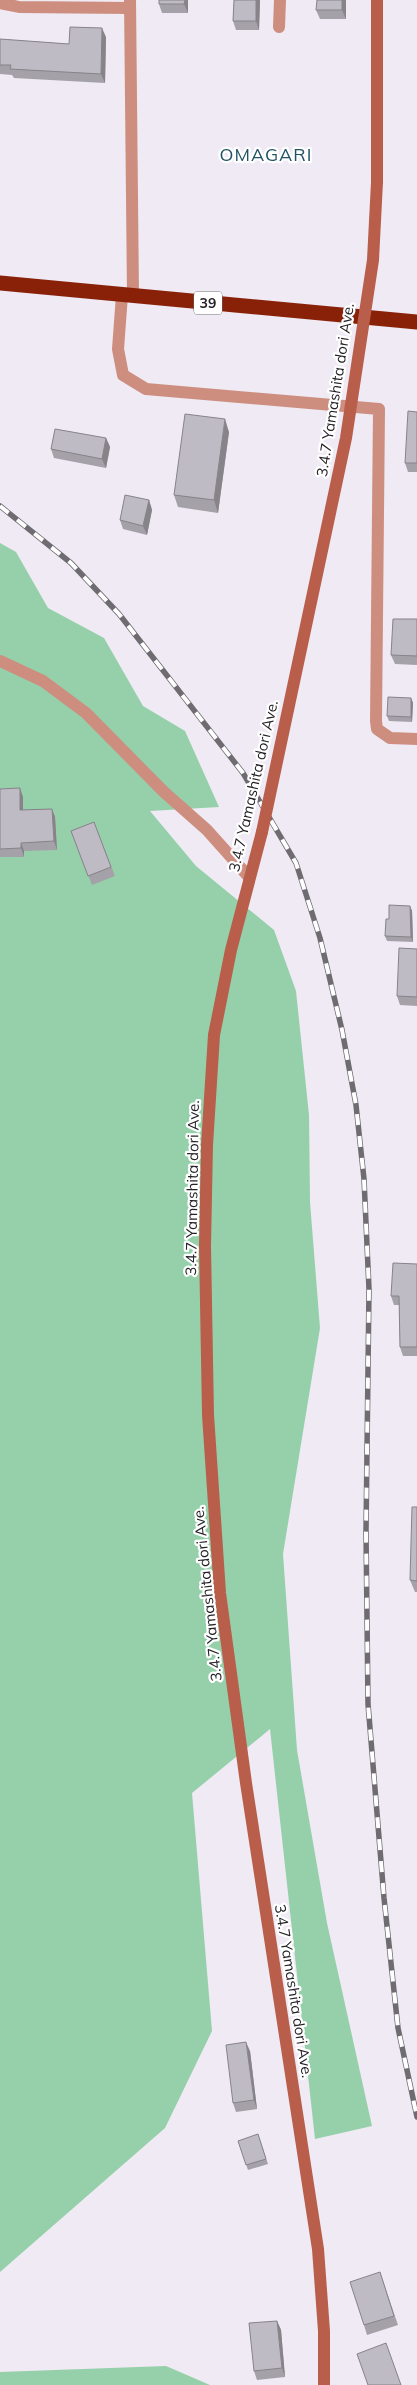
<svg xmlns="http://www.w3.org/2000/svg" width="417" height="2385" viewBox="0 0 417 2385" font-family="Mulish,sans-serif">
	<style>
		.green { fill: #95d0ab }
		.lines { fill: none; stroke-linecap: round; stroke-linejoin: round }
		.street { stroke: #cd8e7f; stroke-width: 12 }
		.secondary { stroke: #b85e4a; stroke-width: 12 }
		.highway { stroke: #882108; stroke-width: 15 }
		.rail-casing { stroke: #6e6b71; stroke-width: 5.5 }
		.rail { stroke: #fff; stroke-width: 4; stroke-dasharray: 11; stroke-linecap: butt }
		.secondary-bridge { stroke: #b85e4a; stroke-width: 12 }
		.wall { fill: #a4a1a9 }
		.shaded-wall { fill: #868389 }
		.building { fill: #bfbbc4; stroke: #868389 }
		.labels { text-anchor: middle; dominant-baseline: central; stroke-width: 4.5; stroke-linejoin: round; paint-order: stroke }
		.shield { fill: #fff; stroke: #656466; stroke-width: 1 }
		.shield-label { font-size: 14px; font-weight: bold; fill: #232125 }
		.street-label { font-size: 15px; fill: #232125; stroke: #fff }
		.quarter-label { font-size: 18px; letter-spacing: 1px; fill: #215364; stroke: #fff }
	</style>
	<rect width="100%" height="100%" fill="#efeaf4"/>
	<g class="green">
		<path d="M0,543L16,552L48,608L104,638L143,706L185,731L219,807L150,811L196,866L274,930L296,991L309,1115L310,1202L320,1328L283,1554L297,1750L327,1923L372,2126L315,2139L270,1729L192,1793L212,2031L165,2128L0,2272Z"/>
		<path d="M166,2366L210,2385H0V2372Z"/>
	</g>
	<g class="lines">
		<g class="street">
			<path d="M130,0L133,296"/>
			<path d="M0,3L19,7L130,8"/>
			<path d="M279,27L280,0"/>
			<path d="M122,295L118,349L123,375L146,389L379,409L376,721L377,729L390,738L417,739"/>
			<path d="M0,661L43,681L86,713L164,792L207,830L248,876"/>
		</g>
		<path class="secondary" d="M262,832L231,950L214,1035L207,1145L205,1246L208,1415L220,1593L246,1783L318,2249L324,2331V2385"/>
		<path class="highway" d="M0,283L417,322"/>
		<defs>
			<path id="rail" d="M0,506L71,563L119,614L243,773L296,863L320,938L342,1030L356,1105L364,1179L369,1289L366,1532L368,1704L384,1898L398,2028L417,2117"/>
		</defs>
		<use href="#rail" class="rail-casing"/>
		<use href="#rail" class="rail"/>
		<path class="secondary-bridge" d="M262,832L346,438L373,260L377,182V0"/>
	</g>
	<g class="wall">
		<path d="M188,0V13H162L159,4Z"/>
		<path d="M234,0H260L259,30H236L233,21Z"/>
		<path d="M346,0V19H320L316,10Z"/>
		<path d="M106,37L105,83L14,78L12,75L0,74V39L69,44Z"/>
		<path d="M417,412V472H408L405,463Z"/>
		<path d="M229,432L218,513L178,507L174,495Z"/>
		<path d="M106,438L110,447L106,468L54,458L51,449Z"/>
		<path d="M149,500L152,510L147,535L123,529L120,520Z"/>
		<path d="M417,619V665L395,664L391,655Z"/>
		<path d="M411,698L413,703L412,722L389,721L387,716Z"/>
		<path d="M0,789L23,797V810L52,809L55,817L57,850L24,851V857H0Z"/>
		<path d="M94,822L115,876L92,885L71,831Z"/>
		<path d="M410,906L412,911L413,942L387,941L385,936Z"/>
		<path d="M417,949V1006L400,1005L397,996Z"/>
		<path d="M417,1264V1356H403L400,1347L399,1305H394L391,1296Z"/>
		<path d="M417,1507V1592H415L410,1580Z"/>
		<path d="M250,2051L257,2109L236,2112L233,2103Z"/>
		<path d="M258,2134L268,2164L248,2170L238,2141Z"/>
		<path d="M380,2272L398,2325L367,2335L364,2325Z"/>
		<path d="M277,2321L281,2330L285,2377L257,2380L254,2371Z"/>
	</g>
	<g class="shaded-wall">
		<path d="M185,0H188V13L184,4Z"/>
		<path d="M256,0H260L259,30L256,21Z"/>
		<path d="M342,0H346V19L342,10Z"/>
		<path d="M102,28L106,37L105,83L101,74Z"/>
		<path d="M225,419L229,432L218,513L214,500Z"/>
		<path d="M106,438L110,447L106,468L102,459Z"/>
		<path d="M149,500L152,510L147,535L143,526Z"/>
		<path d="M411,698L413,703L412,722L411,717Z"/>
		<path d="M20,788L23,797V819L20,810Z"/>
		<path d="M52,809L55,817L57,850L54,841Z"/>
		<path d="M21,843L24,851V857L21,848Z"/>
		<path d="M410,906L412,911L413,942L411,937Z"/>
		<path d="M246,2042L250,2051L257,2109L254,2100Z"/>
		<path d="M277,2321L281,2330L285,2377L282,2368Z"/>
	</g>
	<g class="building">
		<path d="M159,0H185L184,4H159Z"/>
		<path d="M234,0H256V21H233Z"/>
		<path d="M317,0H342V10H316Z"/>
		<path d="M70,27L102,28L101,74L10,69L11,65H0V39L69,44Z"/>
		<path d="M408,411L417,412V463H405Z"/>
		<path d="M185,414L225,419L214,500L174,495Z"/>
		<path d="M55,429L106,438L102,459L51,449Z"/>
		<path d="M125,495L149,500L143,526L120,520Z"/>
		<path d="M393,619H417V656L391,655Z"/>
		<path d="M388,697L411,698V717L387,716Z"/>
		<path d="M20,788V810L52,809L54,841L21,843V848L0,849V789Z"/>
		<path d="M94,822L111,867L88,876L71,831Z"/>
		<path d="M389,905L410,906L411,937L385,936L386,919H389Z"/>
		<path d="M399,948L417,949V997L397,996Z"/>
		<path d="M393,1263L417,1264V1347H400L399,1296H391Z"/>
		<path d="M412,1507H417V1581L410,1580Z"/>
		<path d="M246,2042L254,2100L233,2103L226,2045Z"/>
		<path d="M258,2134L266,2159L246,2165L238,2141Z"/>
		<path d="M380,2272L394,2316L364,2325L350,2282Z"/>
		<path d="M277,2321L282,2368L254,2371L249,2323Z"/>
		<path d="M386,2343L401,2385H368L357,2354Z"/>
	</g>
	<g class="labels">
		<rect class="shield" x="194" y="291.5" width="28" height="23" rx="4"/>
		<g class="shield-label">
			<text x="208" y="303">39</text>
		</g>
		<g class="street-label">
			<text transform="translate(335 390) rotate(-81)">3.4.7 Yamashita dori Ave.</text>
			<text transform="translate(253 786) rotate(-77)">3.4.7 Yamashita dori Ave.</text>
			<text transform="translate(192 1188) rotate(-89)">3.4.7 Yamashita dori Ave.</text>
			<text transform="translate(207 1594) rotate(-96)">3.4.7 Yamashita dori Ave.</text>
			<text transform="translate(294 1991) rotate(81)">3.4.7 Yamashita dori Ave.</text>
		</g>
		<g class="quarter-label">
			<text x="266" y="154">OMAGARI</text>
		</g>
	</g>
</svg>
